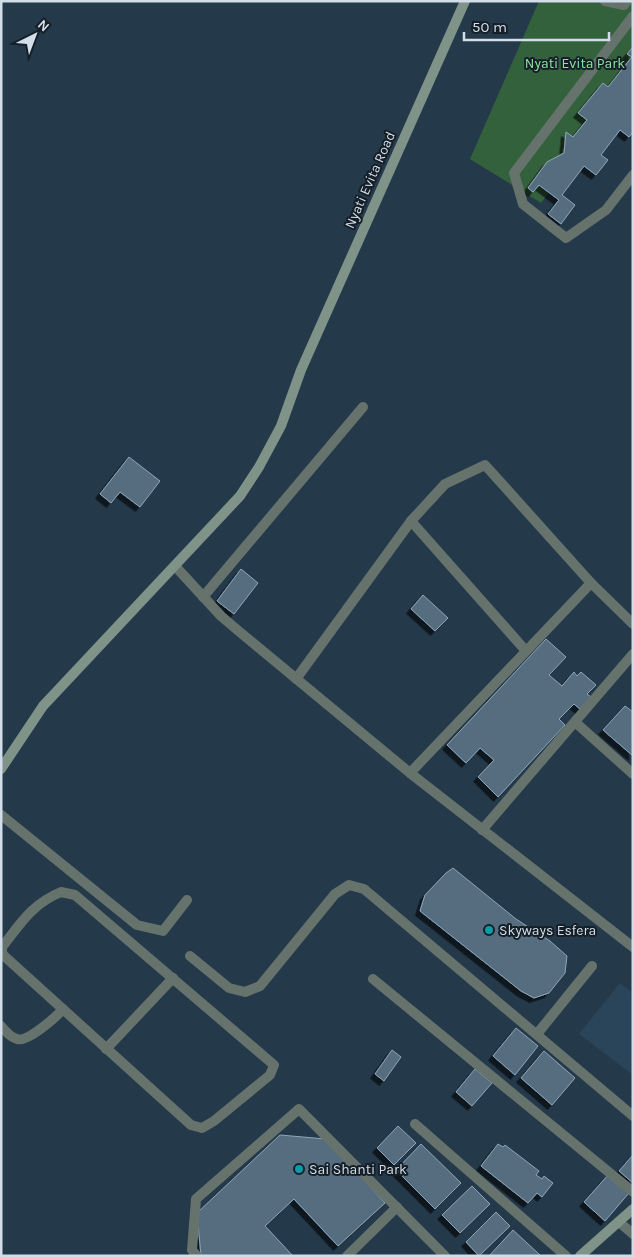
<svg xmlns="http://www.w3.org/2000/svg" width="634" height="1257" viewBox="0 0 634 1257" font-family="Karla,sans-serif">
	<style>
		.built { fill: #2a455a }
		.green { fill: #33613c }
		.building { fill: #566d7f; stroke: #8da6ba; filter: url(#shadow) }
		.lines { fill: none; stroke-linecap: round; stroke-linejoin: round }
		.lane { stroke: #66726c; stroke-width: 10 }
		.street { stroke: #66726c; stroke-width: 10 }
		.secondary { stroke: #7f9389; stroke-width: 10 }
		.culture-dot { fill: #0f9aa8; stroke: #161f27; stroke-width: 2 }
		.labels { text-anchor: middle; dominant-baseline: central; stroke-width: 4; stroke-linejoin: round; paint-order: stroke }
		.park-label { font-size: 14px; fill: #8be69c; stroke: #161f27 }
		.street-label { font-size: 14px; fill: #d1dee9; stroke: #161f27 }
		.poi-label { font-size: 14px; fill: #d1dee9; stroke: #161f27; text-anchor: start }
	</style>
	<defs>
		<filter id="shadow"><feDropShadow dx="-4.5" dy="4.5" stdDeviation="0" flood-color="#0009"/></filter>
	</defs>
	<rect width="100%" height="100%" fill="#24394a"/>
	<path class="built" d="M620,983L633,993V1075L579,1034Z"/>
	<path class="green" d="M539,1H633V83L541,203L470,159Z"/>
	<g class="building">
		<path d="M633,47V132L629,137L620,130L601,155L608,160L596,175L584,166L562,195L575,205L561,224L548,214L559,200L539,185L533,192L528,188L547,162L564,153L566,132L573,137L587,120L578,113L603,83L608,87L632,57L627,54Z"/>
		<path d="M129,457L160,481L140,507L120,492L111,503L100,494Z"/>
		<path d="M241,569L258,583L234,614L217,601Z"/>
		<path d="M423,595L448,618L435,631L411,609Z"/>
		<path d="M546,639L566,657L549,675L562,686L574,672L577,676L581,672L596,685L587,694L591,697L580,709L574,704L559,719L565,725L498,797L478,777L494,760L480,748L466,763L447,745Z"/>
		<path d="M625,706L633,712V756L603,730Z"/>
		<path d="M453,868L516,919L550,941L567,956L565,973L549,993L534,998L521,991L420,911L425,895L446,873Z"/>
		<path d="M516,1028L538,1046L515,1075L493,1056Z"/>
		<path d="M392,1050L401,1057L384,1081L375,1074Z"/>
		<path d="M544,1051L575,1078L552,1105L521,1078Z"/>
		<path d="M475,1069L492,1083L472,1106L456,1092Z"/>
		<path d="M398,1126L416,1143L394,1165L377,1148Z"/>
		<path d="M280,1135L326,1139L385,1203L338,1246L294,1199L265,1226L293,1256H201L197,1213Z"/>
		<path d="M421,1144L461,1183L435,1209L396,1170Z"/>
		<path d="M498,1144L503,1147L505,1145L539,1171L536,1175L542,1179L544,1176L553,1183L542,1197L537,1193L528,1203L481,1166Z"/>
		<path d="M633,1155V1183L619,1171Z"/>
		<path d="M609,1174L629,1193L605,1221L584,1202Z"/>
		<path d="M472,1186L490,1204L460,1233L442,1215Z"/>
		<path d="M496,1212L510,1226L479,1256L466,1242Z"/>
		<path d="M513,1230L541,1256H489Z"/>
	</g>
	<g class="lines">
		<g class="lane">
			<path d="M605,1L624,5L627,1"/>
			<path d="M633,16L514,173L523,204L566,238L606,210L633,175"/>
			<path d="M411,521L526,651"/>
			<path d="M175,566L221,616L235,628L410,773L633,947"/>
			<path d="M591,583L633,624"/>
			<path d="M203,597L363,407"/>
			<path d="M296,679L411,521L445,484L485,465L591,583L410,773"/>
			<path d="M575,722L633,774"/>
			<path d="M1,815L137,925L163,931L187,900"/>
			<path d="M482,830L633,654"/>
			<path d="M190,956L229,988L245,992L260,986L335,894L349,885L364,889L633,1116"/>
			<path d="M537,1034L592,966"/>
			<path d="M197,1256L192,1250L196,1199L299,1109L445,1256"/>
			<path d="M347,1256L397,1207"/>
		</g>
		<g class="street">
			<path d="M61,892L75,895L274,1065L270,1075L214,1121L202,1128L191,1125L2,954V947C21,923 32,904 61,892Z"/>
			<path d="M373,979L633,1192"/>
			<path d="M1,1026C5,1031 10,1037 17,1039C27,1043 56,1017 63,1009"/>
			<path d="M106,1049L173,978"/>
			<path d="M415,1124L566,1256"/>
			<path d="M619,1222L633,1234"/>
		</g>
		<g class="secondary">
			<path d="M1,769L43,706L240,496L259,467L281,426L301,370L465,1"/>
			<path d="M580,1256L633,1209"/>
		</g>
	</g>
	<g class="culture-dot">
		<circle cx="489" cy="930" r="5"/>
		<circle cx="299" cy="1169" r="5"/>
	</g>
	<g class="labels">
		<g class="park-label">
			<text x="575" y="63">Nyati Evita Park</text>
		</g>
		<g class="street-label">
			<text transform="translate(370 180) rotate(-66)">Nyati Evita Road</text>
		</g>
		<g class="poi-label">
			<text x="499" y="930">Skyways Esfera</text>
			<text x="309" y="1169">Sai Shanti Park</text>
		</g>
	</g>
	<rect width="634" height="1257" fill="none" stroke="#d1dee9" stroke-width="5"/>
	<g transform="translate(35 35) rotate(42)" stroke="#161f27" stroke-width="4" paint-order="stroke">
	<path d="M0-4L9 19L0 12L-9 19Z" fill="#d1dee9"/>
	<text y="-8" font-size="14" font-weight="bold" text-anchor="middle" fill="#d1dee9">N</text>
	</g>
	<path d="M464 32v8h145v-8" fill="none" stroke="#d1dee9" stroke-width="2.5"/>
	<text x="472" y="32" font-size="15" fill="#d1dee9" stroke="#161f27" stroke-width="4" paint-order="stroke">50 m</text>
</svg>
